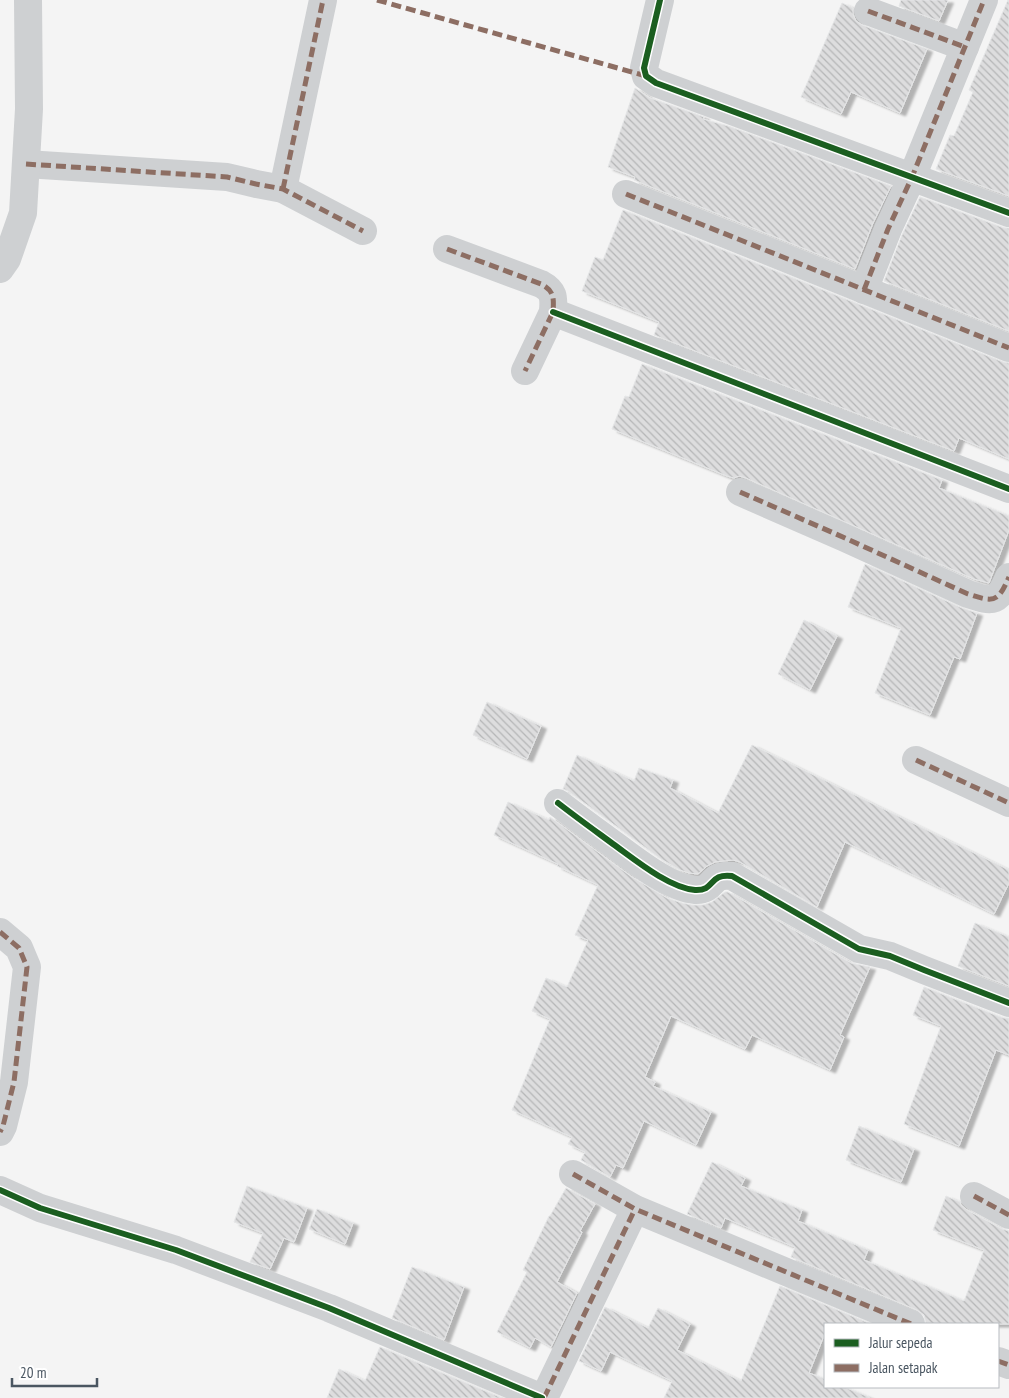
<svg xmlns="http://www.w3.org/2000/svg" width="1009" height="1398" viewBox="0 0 1009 1398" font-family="'PT Sans Narrow',sans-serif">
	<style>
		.building { fill: url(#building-back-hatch); stroke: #e5e6e7; filter: url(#shadow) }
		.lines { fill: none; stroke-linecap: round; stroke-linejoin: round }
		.minor { stroke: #ced0d2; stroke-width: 28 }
		.quiet { stroke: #8d6e63; stroke-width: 5; stroke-dasharray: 10 5; stroke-linecap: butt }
		.cycleway-casing { stroke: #fff; stroke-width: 9 }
		.cycleway { stroke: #1b5e20; stroke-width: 6 }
	</style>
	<defs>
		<pattern id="building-back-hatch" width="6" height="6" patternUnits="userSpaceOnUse" patternTransform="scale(1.25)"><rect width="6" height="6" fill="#ddddde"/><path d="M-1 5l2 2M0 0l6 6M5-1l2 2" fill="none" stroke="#b5b6b7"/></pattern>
		<filter id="shadow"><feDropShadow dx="5.5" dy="3" stdDeviation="1" flood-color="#0004"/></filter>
	</defs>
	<rect width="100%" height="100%" fill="#f4f4f4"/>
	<g class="building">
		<path d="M901,0H948L939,21L899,6Z"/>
		<path d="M1008,0H1009V196L936,169L950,135L954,136L973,92L969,90Z"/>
		<path d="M842,3L853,8V14L856,21L862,25L927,49L900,113L851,92L841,114L801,97Z"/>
		<path d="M635,88L650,98L704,117L703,119L728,126L891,186L873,223L855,269L634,180L635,177L608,167Z"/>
		<path d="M920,197L1004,228H1009V331L884,281L902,235Z"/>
		<path d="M623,210L1003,362L1009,363V459L959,438L954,451L654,335L659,322L582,291L595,257L603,260Z"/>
		<path d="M642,364L942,480L939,488L1009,516V530L989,583L974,579L746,478L739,476L734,478L727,476L612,429L625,396L629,397Z"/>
		<path d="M865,564L962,608L977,613L960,659L954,657L930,715L875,693L901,628L848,607Z"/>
		<path d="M804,620L837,636L810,690L778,674Z"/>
		<path d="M487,702L541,726L527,759L473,735Z"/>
		<path d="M752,745L1009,870V883L994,914L845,842L817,907L740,862L733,860L715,862L707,866L698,874L689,873L680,870L661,859L568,791L563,789L577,755L634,781L639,768L673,780L670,788L718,813Z"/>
		<path d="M508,802L549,820L550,817L632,877L667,898L682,903L692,905H703L712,902L725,892H728L851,963L870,967L840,1035L844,1037L830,1070L752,1035L745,1049L671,1016L645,1077L655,1082L653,1086L711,1112L696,1145L644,1121L623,1168L616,1165L610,1177L581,1160L585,1152L568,1144L572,1137L512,1110L550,1019L532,1011L546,978L567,987L588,940L575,935L598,885L557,866L558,864L494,835Z"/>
		<path d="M975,923L1009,937V986L958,966Z"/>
		<path d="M924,987L1003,1018H1009V1055L996,1050L959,1146L904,1124L941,1026L913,1015Z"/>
		<path d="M859,1126L914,1149L901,1182L846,1160Z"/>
		<path d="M712,1162L745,1178L741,1186L802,1210L798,1221L868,1250L864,1260L964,1301L984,1250L933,1230L946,1196L960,1202L961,1205L967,1210L1002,1229L1009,1231V1324H926L924,1315L917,1310L791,1257L795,1247L725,1218L721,1228L687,1214Z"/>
		<path d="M247,1186L307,1208L294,1242L284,1238L270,1269L250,1262L263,1233L234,1222Z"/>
		<path d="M566,1188L595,1204L580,1231L582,1232L557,1282L577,1293L551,1347L535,1338L530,1348L497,1332L527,1272L523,1270L549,1216H550Z"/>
		<path d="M317,1209L353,1223L345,1244L309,1229Z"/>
		<path d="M412,1267L464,1287L444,1340L392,1318Z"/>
		<path d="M780,1286L871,1324H825V1333L809,1373L825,1379V1387H844L869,1397V1398H664L672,1381L610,1352L601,1371L579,1361L605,1307L648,1328L658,1308L690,1324L677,1350L741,1381Z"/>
		<path d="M380,1347L502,1398H327L339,1369L365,1381Z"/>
	</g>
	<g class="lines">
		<g class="minor">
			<path d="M660,0L644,68L646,76L656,83L1009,213"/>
			<path d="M868,11L965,47"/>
			<path d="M26,164L227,177L256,184L283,189L363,231"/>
			<path d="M283,189L323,0"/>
			<path d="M626,194L1009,348"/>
			<path d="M447,249L541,284C554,291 554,297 553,312L525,371"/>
			<path d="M0,269L7,259L23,213L29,109L28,0"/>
			<path d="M864,290L888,229L912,177L984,0"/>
			<path d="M553,312L1009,489"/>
			<path d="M740,492L845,538L968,594C995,603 998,602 1009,577"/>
			<path d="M916,760L1009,803"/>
			<path d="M558,803C576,817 594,830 613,844C634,859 669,888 695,890C716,891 708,873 732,876L859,949L890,956L924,970L1009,1003"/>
			<path d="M0,932L19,948L27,967L14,1082L3,1126L0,1132"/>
			<path d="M573,1174L635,1209L911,1324"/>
			<path d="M0,1190L40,1208L176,1250L329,1308L542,1398"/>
			<path d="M974,1196L1009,1215"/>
			<path d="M998,1361L1009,1365"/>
			<path d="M544,1398L635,1209"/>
		</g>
		<g class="quiet">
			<path d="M377,0L646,76L649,78"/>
			<path d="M868,11L965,47"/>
			<path d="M26,164L227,177L256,184L283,189L363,231"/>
			<path d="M283,189L323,0"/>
			<path d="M626,194L1009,348"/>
			<path d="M447,249L541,284C554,291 554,297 553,312L525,371"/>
			<path d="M864,290L888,229L912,177L984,0"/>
			<path d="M740,492L845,538L968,594C995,603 998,602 1009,577"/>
			<path d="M916,760L1009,803"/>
			<path d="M0,932L19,948L27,967L14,1082L3,1126L0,1132"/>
			<path d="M573,1174L635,1209L911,1324"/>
			<path d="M974,1196L1009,1215"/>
			<path d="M998,1361L1009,1365"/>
			<path d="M544,1398L635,1209"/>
		</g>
		<defs>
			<g id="cycleway">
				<path d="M660,0L644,68L646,76L656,83L1009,213"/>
				<path d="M553,312L1009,489"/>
				<path d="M558,803C576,817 594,830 613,844C634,859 669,888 695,890C716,891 708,873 732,876L859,949L890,956L924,970L1009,1003"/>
				<path d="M0,1190L40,1208L176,1250L329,1308L542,1398"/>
			</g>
		</defs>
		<use href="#cycleway" class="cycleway-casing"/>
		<use href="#cycleway" class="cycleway"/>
	</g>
	<rect x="824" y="1323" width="175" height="65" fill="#ffffff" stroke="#b7bbc0"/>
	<rect x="834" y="1339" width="25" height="8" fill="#1b5e20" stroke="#b7bbc0"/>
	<text x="869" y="1348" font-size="15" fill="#4a5661">Jalur sepeda</text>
	<rect x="834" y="1364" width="25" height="8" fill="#8d6e63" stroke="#b7bbc0"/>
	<text x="869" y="1373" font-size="15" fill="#4a5661">Jalan setapak</text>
	<path d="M12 1378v8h85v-8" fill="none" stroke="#4a5661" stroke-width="2.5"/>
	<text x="20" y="1378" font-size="15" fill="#4a5661" stroke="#ffffff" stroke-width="4" paint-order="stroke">20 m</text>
</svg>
